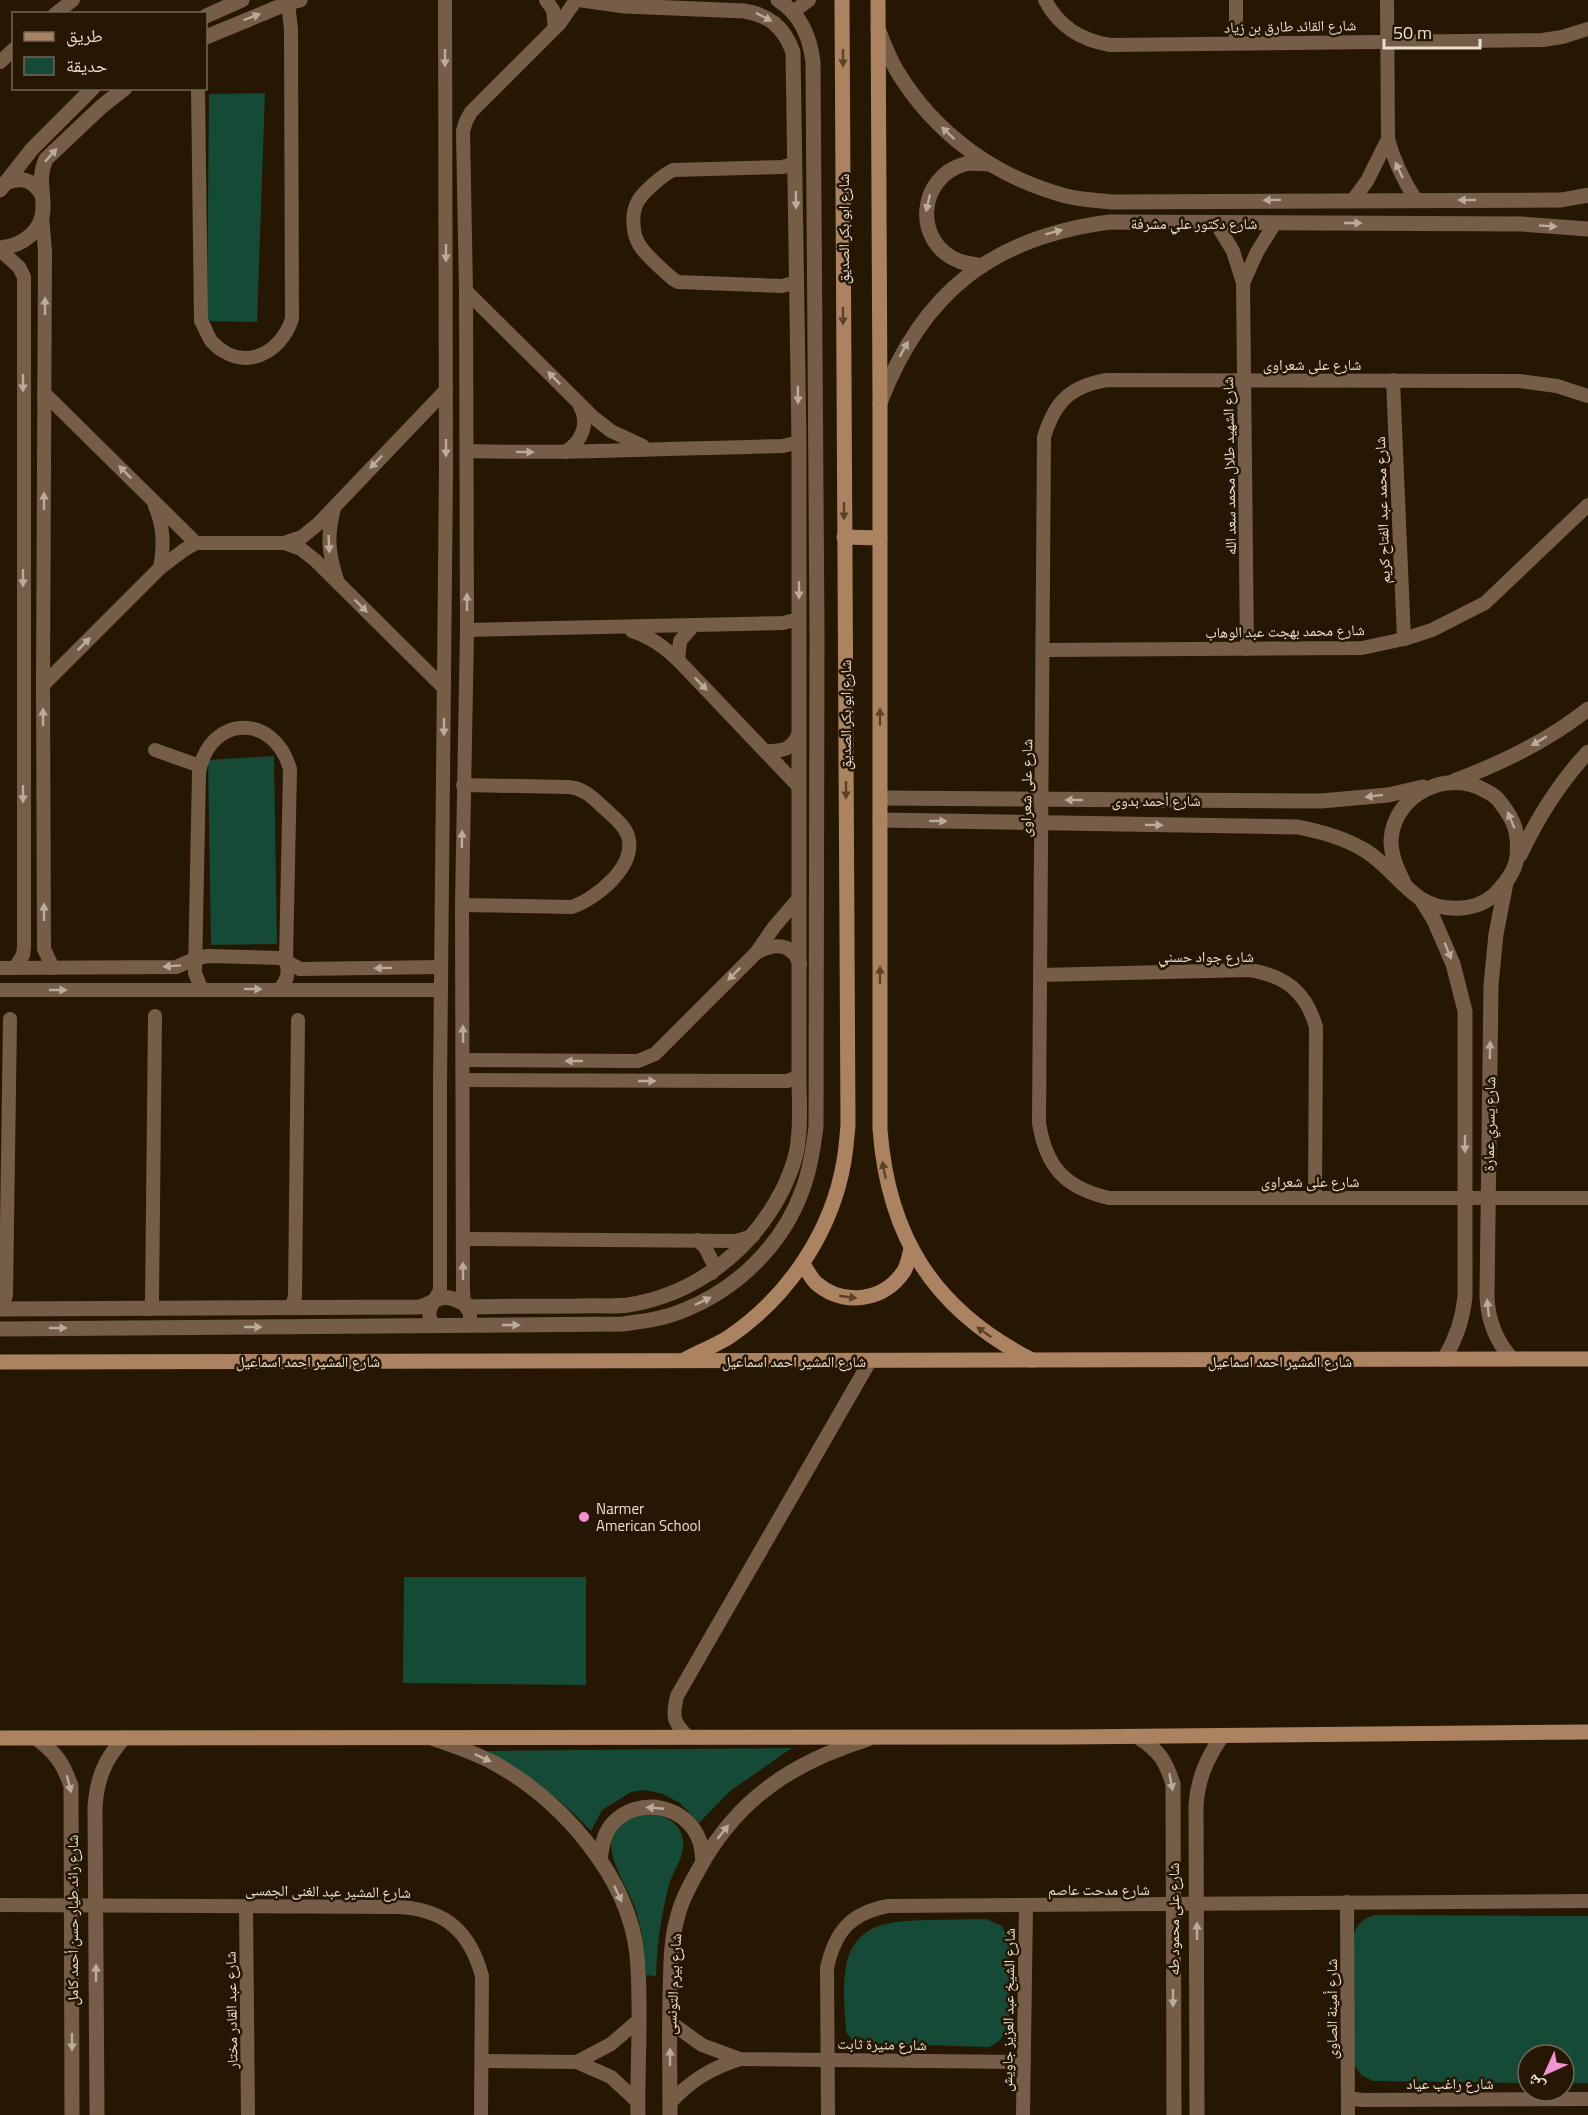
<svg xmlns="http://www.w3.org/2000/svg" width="1588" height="2115" viewBox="0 0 1588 2115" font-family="'Titillium Web','Noto Naskh Arabic',sans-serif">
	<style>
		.green { fill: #154a36 }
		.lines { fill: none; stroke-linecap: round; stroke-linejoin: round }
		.minor { stroke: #765d48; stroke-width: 14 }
		.tertiary { stroke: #765d48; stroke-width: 15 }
		.secondary { stroke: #ab8361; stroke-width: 15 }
		.oneway { fill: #bbab9b }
		.oneway2 { fill: #5b4229 }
		.poi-dot { fill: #f391d5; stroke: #261703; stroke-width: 2 }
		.labels { text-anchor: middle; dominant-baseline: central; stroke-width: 5; stroke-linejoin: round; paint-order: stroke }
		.street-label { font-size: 15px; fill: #e9dfd2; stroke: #261703 }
		.poi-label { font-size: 15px; fill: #e9dfd2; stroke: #261703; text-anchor: start }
	</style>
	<rect width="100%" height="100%" fill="#261703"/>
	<g class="green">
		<path d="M265,93L257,322L207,321L209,94Z"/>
		<path d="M274,756L277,944L211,945L208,760Z"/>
		<path d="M404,1577H586V1685L403,1683Z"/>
		<path d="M792,1748L730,1791L699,1823L680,1803L663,1794L645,1790L631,1792L602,1810L591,1831C559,1797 527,1774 487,1751Z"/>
		<path d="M647,1812C664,1816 681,1821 683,1841C685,1857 673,1871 669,1885C661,1915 657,1944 656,1976L646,1975C645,1952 642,1929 635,1907C627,1884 592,1839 625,1820C632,1816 640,1815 647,1812Z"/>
		<path d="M1376,1915L1588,1916V2083H1564V2055H1528V2083L1373,2081L1361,2075L1353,2064V1936C1357,1924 1364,1917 1376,1915Z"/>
		<path d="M986,1919L1002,1926L1009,1941V2024C1005,2036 1000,2042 989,2047L862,2043L852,2040L846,2032C845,2011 842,1988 846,1967C854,1921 894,1921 930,1920C949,1920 968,1919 986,1919Z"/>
	</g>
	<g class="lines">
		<g class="minor">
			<path d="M546,0L553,10L555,28"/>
			<path d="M1045,0C1059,27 1081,40 1110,45L1543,40L1562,37L1588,29"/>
			<path d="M1387,0L1388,139C1394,161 1403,180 1416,200"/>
			<path d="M793,12L809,0"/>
			<path d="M55,14L73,0"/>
			<path d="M1236,43V0"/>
			<path d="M0,62L14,49"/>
			<path d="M198,88L201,321C205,327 208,337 212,342C242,373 280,355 292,319L291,29L288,3"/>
			<path d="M795,163L783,167L673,170C663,175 644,191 638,201C631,213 632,234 640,246C648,258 662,269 673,279L678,282L782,286L797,282"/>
			<path d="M1353,200L1367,181L1388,139"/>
			<path d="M42,216L45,251L43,685L44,949L53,968"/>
			<path d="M1216,223L1233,251L1243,283L1247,649"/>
			<path d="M0,250L19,267L24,277V947L23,955L15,968"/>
			<path d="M1243,283L1257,252L1275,223"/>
			<path d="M466,291L593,417L611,431L643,446"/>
			<path d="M1393,380L1404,639"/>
			<path d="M44,393L196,543"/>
			<path d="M1588,396L1557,386L1519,381L1107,380C1071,386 1055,401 1044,437L1039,1123C1046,1167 1065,1188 1109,1198H1588"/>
			<path d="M467,451C572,454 678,448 783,446L799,442"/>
			<path d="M565,452C581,442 590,425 580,406"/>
			<path d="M155,506C164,527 164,546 160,568"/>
			<path d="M334,508C327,536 328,552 337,580"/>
			<path d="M284,543L301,549L315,560L444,688"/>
			<path d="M467,630L783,623L799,619"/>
			<path d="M632,631C651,637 664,647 678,660L799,787"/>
			<path d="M1043,650L1362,648L1404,639L1432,630L1485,603L1588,505"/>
			<path d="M678,660L680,641L693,626"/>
			<path d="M43,685L160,568L184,550L196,543H284L302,537L318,524L446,390"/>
			<path d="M155,750L200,766"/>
			<path d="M766,751C783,751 792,750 799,733"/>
			<path d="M462,905L572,907C597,898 637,866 628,836C624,824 612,816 604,808C593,798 584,788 568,787L463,785"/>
			<path d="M756,953C774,943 791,942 800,964"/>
			<path d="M0,968L176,967L197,958L208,956L280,958L300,969L441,967"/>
			<path d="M1040,975L1250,970C1286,976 1306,992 1316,1027L1315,1198"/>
			<path d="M201,988L195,973L199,772C210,714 274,713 290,769L286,960C289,972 288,980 280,989"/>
			<path d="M0,990H441"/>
			<path d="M463,1060L638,1061L655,1054L756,953L774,927L799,898"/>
			<path d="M463,1080L787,1081L799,1077"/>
			<path d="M463,1239L736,1241L753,1236"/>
			<path d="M697,1240L705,1247L714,1265L712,1273"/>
			<path d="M291,1307L295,1297L298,1020"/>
			<path d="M2,1309L6,1295L10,1019"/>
			<path d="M148,1309L152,1302L155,1016"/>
			<path d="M433,1325C424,1311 434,1303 440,1290V1085L446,470L445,0"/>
			<path d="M466,1325L470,1322V1313L464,1304L463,1290L462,905L467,630L466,291L463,131L466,121L471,112L560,23L576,0"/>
			<path d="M688,1737C673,1722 672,1717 677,1696L870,1361"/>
			<path d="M1347,1902L1348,2115"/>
			<path d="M0,1905L400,1907C446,1910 470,1932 482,1976L481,2115"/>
			<path d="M246,1906L248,2115"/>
			<path d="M670,2022L702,2045L740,2059L1024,2062"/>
			<path d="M482,2061L577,2062L611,2077L638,2102"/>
			<path d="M577,2062L611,2044L639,2020"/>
			<path d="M1348,2098L1362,2100L1588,2099"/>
			<path d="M670,2103C690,2081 711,2068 740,2059"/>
			<path d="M828,2115L827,1968C835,1931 851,1913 888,1906L1588,1901"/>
			<path d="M1023,2115L1026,1905"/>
		</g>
		<g class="tertiary">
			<path d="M206,16L242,0"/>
			<path d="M878,29C884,43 889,58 897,71C935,134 995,177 1066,196C1081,200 1097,200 1112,202L1561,200L1588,195"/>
			<path d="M206,37L288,3L300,0"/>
			<path d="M4,184C20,176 33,179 42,195"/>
			<path d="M0,190L32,149L93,88"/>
			<path d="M0,248C22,246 44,231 43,206C43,188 38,176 46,159L101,107L125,88"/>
			<path d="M982,266C975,264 966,264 959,261C913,243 917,177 965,164C972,162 981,164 988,164"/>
			<path d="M880,403C922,292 993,237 1110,222L1522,224L1588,229"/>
			<path d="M1454,781C1502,763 1548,741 1588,709"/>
			<path d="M880,798L1321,801L1388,795L1423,787"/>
			<path d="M880,820L1298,827C1322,832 1345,838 1366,851C1387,864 1401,886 1421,899C1442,912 1475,912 1494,895C1505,884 1515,872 1517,857C1519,833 1515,821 1500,802C1497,797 1492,794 1486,791C1448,768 1394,794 1391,840C1391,856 1397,869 1404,883"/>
			<path d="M1520,855C1538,817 1559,783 1588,752"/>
			<path d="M1506,883L1496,934L1491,985L1487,1297C1488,1322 1496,1341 1512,1359"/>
			<path d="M1421,899L1434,920L1453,964L1465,1011V1296C1463,1320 1456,1339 1444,1359"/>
			<path d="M0,1309L419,1307C426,1306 431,1302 438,1299C451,1294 460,1303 472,1307C507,1306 542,1306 578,1306C594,1305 612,1307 628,1305C697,1294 752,1250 783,1189C790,1174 797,1157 798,1141C801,1120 799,1098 799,1077V442L793,52C784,27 769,15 744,11L625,6L582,0"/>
			<path d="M0,1329L623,1324C643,1321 663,1319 682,1311C736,1290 782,1246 802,1191C810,1170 813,1149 816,1127L817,634L813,62C810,37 801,14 778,0"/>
			<path d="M1138,1737C1159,1751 1165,1759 1173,1784L1174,2115"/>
			<path d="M36,1738C56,1753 63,1763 71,1786L72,2115"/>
			<path d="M434,1739C455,1746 475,1753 494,1763C561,1800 629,1876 637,1955C642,2008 637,2062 638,2115"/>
			<path d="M600,1860C602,1847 603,1835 612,1824C638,1795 688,1805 700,1842C702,1848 702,1855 703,1861"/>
			<path d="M97,2115L95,1807C97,1778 105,1759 124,1738"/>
			<path d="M670,2115C670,2075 669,2036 670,1996C671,1970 670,1944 677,1919C681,1901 690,1885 699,1869C737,1799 793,1762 868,1739"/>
			<path d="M1197,2115L1196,1805C1198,1778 1207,1758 1222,1736"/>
		</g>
		<g class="secondary">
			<path d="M878,0L880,403V1129C888,1237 934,1310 1032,1360"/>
			<path d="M844,537L880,538"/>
			<path d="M803,1264C807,1270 811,1278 816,1283C844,1307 884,1301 904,1271C908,1264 909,1256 911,1249"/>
			<path d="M684,1360C698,1352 715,1346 729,1337C788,1297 832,1232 844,1161C846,1149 847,1137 848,1125L842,0"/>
			<path d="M0,1362L1588,1359"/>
			<path d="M0,1738L1067,1737L1588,1732"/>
		</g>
	</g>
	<defs><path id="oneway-solid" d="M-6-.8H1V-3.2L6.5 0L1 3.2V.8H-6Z" transform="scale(1.5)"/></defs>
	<g class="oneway">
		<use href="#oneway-solid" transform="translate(252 17) rotate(-21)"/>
		<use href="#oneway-solid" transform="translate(764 17) rotate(27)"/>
		<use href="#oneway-solid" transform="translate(445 58) rotate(90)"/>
		<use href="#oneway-solid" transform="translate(948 133) rotate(-136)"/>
		<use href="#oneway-solid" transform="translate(51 155) rotate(-48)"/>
		<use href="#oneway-solid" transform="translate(1399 170) rotate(-115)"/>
		<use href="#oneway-solid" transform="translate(796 200) rotate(89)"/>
		<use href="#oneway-solid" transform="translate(1272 200) rotate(179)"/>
		<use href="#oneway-solid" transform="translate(1467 200) rotate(180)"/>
		<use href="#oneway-solid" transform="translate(928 203) rotate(103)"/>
		<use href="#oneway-solid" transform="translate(1353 223)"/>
		<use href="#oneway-solid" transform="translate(1548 226) rotate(4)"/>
		<use href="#oneway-solid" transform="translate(1054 232) rotate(-15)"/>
		<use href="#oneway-solid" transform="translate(446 253) rotate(90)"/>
		<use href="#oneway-solid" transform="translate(45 306) rotate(-90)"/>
		<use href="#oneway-solid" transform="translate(904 349) rotate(-61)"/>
		<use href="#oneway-solid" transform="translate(554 378) rotate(-135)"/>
		<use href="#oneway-solid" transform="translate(23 383) rotate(90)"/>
		<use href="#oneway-solid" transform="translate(798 395) rotate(89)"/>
		<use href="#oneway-solid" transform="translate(446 448) rotate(90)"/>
		<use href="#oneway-solid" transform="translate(525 452) rotate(1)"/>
		<use href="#oneway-solid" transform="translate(376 462) rotate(134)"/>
		<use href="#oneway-solid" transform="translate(125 472) rotate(-135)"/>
		<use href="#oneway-solid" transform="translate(44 501) rotate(-90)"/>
		<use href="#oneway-solid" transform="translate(329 544) rotate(87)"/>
		<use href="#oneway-solid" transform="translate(23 578) rotate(90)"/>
		<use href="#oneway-solid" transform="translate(799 590) rotate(90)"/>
		<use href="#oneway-solid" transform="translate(467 602) rotate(-90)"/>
		<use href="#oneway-solid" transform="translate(361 606) rotate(45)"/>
		<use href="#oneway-solid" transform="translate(84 644) rotate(-45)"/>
		<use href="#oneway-solid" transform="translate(701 684) rotate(46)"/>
		<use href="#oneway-solid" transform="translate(43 717) rotate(-90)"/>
		<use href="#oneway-solid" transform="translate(444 727) rotate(91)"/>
		<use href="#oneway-solid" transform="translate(1539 741) rotate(149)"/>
		<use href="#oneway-solid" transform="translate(23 794) rotate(90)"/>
		<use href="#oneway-solid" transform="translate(1374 796) rotate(173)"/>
		<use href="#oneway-solid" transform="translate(1074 800) rotate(-180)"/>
		<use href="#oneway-solid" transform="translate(1511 820) rotate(-113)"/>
		<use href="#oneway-solid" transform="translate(938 821) rotate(1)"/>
		<use href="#oneway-solid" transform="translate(1154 825) rotate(1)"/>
		<use href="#oneway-solid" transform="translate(462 839) rotate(-89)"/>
		<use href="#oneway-solid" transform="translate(44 912) rotate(-90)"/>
		<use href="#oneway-solid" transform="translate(1448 951) rotate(68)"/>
		<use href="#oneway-solid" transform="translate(172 966) rotate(176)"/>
		<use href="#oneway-solid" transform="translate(383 968) rotate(179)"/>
		<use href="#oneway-solid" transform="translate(734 974) rotate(135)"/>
		<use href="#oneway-solid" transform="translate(253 989) rotate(1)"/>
		<use href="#oneway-solid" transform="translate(58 990)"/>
		<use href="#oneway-solid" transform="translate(463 1034) rotate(-91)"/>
		<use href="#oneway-solid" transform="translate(1490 1050) rotate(-89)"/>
		<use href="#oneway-solid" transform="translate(574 1061) rotate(-180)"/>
		<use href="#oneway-solid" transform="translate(647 1081)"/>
		<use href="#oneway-solid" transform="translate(1465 1144) rotate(90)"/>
		<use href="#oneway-solid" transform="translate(463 1271) rotate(-90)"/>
		<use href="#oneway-solid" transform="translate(703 1301) rotate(-26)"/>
		<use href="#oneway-solid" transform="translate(1488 1308) rotate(-96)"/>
		<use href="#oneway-solid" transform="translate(511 1325)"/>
		<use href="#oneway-solid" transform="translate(253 1327)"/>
		<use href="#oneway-solid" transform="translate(58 1328)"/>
		<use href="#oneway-solid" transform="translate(483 1758) rotate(25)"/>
		<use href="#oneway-solid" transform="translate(1171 1782) rotate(79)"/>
		<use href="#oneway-solid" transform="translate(69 1784) rotate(76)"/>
		<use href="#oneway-solid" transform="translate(655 1808) rotate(-175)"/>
		<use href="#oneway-solid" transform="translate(723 1832) rotate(-52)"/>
		<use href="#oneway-solid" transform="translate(618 1894) rotate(65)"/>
		<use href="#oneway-solid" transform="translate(1197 1931) rotate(-90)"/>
		<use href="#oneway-solid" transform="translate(96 1973) rotate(-90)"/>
		<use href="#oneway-solid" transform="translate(1173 1998) rotate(90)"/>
		<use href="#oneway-solid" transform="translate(72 2042) rotate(90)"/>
		<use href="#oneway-solid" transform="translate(670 2057) rotate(-90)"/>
	</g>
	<g class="oneway2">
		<use href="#oneway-solid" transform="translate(843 58) rotate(90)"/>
		<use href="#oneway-solid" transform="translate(843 316) rotate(90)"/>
		<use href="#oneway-solid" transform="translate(844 511) rotate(90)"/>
		<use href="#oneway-solid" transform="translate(880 717) rotate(-90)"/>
		<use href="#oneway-solid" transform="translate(846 790) rotate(90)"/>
		<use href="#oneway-solid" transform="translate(880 975) rotate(-90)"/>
		<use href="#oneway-solid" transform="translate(884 1170) rotate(-101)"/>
		<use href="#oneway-solid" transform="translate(848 1297) rotate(8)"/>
		<use href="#oneway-solid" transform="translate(984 1332) rotate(-145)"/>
	</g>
	<circle class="poi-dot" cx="584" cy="1517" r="6"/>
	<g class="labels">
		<g class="street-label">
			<text transform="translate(1290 26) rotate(-1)">شارع القائد طارق بن زياد</text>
			<text x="1194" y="223">شارع دكتور علي مشرفة</text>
			<text transform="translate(843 229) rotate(-90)">شارع ابو بكر الصديق</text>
			<text x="1312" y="364">شارع على شعراوى</text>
			<text transform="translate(1229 466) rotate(-91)">شارع الشهيد طلال محمد سعد الله</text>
			<text transform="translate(1382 510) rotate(-92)">شارع محمد عبد الفتاح كريم</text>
			<text transform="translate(1285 631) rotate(-1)">شارع محمد بهجت عبد الوهاب</text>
			<text transform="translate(845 715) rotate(-90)">شارع ابو بكر الصديق</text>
			<text transform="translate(1026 788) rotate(-89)">شارع على شعراوى</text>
			<text x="1156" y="800">شارع أحمد بدوى</text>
			<text x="1206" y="956">شارع جواد حسني</text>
			<text transform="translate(1489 1124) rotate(-89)">شارع يسري عمارة</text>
			<text x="1310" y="1181">شارع على شعراوى</text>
			<text x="308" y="1361">شارع المشير احمد اسماعيل</text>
			<text x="794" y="1361">شارع المشير احمد اسماعيل</text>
			<text x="1280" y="1361">شارع المشير احمد اسماعيل</text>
			<text x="1099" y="1889">شارع مدحت عاصم</text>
			<text transform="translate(328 1891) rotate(1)">شارع المشير عبد الغنى الجمسى</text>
			<text transform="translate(1173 1919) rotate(-90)">شارع على محمود طه</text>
			<text transform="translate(72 1920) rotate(-90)">شارع رائد طيار حسن أحمد كامل</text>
			<text transform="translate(673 1984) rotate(-87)">شارع بيرم التونسى</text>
			<text transform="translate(1331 2009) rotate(-90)">شارع أمينة الصاوى</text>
			<text transform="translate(231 2010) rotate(-91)">شارع عبد القادر مختار</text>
			<text transform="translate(1008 2010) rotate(-89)">شارع الشيخ عبد العزيز جاويش</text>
			<text transform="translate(882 2044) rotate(1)">شارع منيرة ثابت</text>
			<text x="1450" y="2083">شارع راغب عياد</text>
		</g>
		<g class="poi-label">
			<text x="596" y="1508">Narmer<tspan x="596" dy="17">American School</tspan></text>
		</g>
	</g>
	<rect x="12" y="12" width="195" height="78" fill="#261703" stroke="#746756" stroke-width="1.5"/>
	<rect x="24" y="32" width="30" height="9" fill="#ab8361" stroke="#746756" stroke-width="1.5"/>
	<text x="66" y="42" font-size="18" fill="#e9dfd2">طريق</text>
	<rect x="24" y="57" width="30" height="18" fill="#154a36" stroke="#746756" stroke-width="1.5"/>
	<text x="66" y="72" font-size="18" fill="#e9dfd2">حديقة</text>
	<g transform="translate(1546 2073) rotate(225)"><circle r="28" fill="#261703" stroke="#746756" stroke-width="1.5"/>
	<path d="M0-4.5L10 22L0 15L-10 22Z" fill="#f391d5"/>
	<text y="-9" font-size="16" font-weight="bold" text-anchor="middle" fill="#e9dfd2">ش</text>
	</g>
	<path d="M1384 39v9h96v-9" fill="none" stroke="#e9dfd2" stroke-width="3"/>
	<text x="1393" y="39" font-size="18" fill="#e9dfd2" stroke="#261703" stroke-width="4.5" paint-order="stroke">50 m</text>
</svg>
